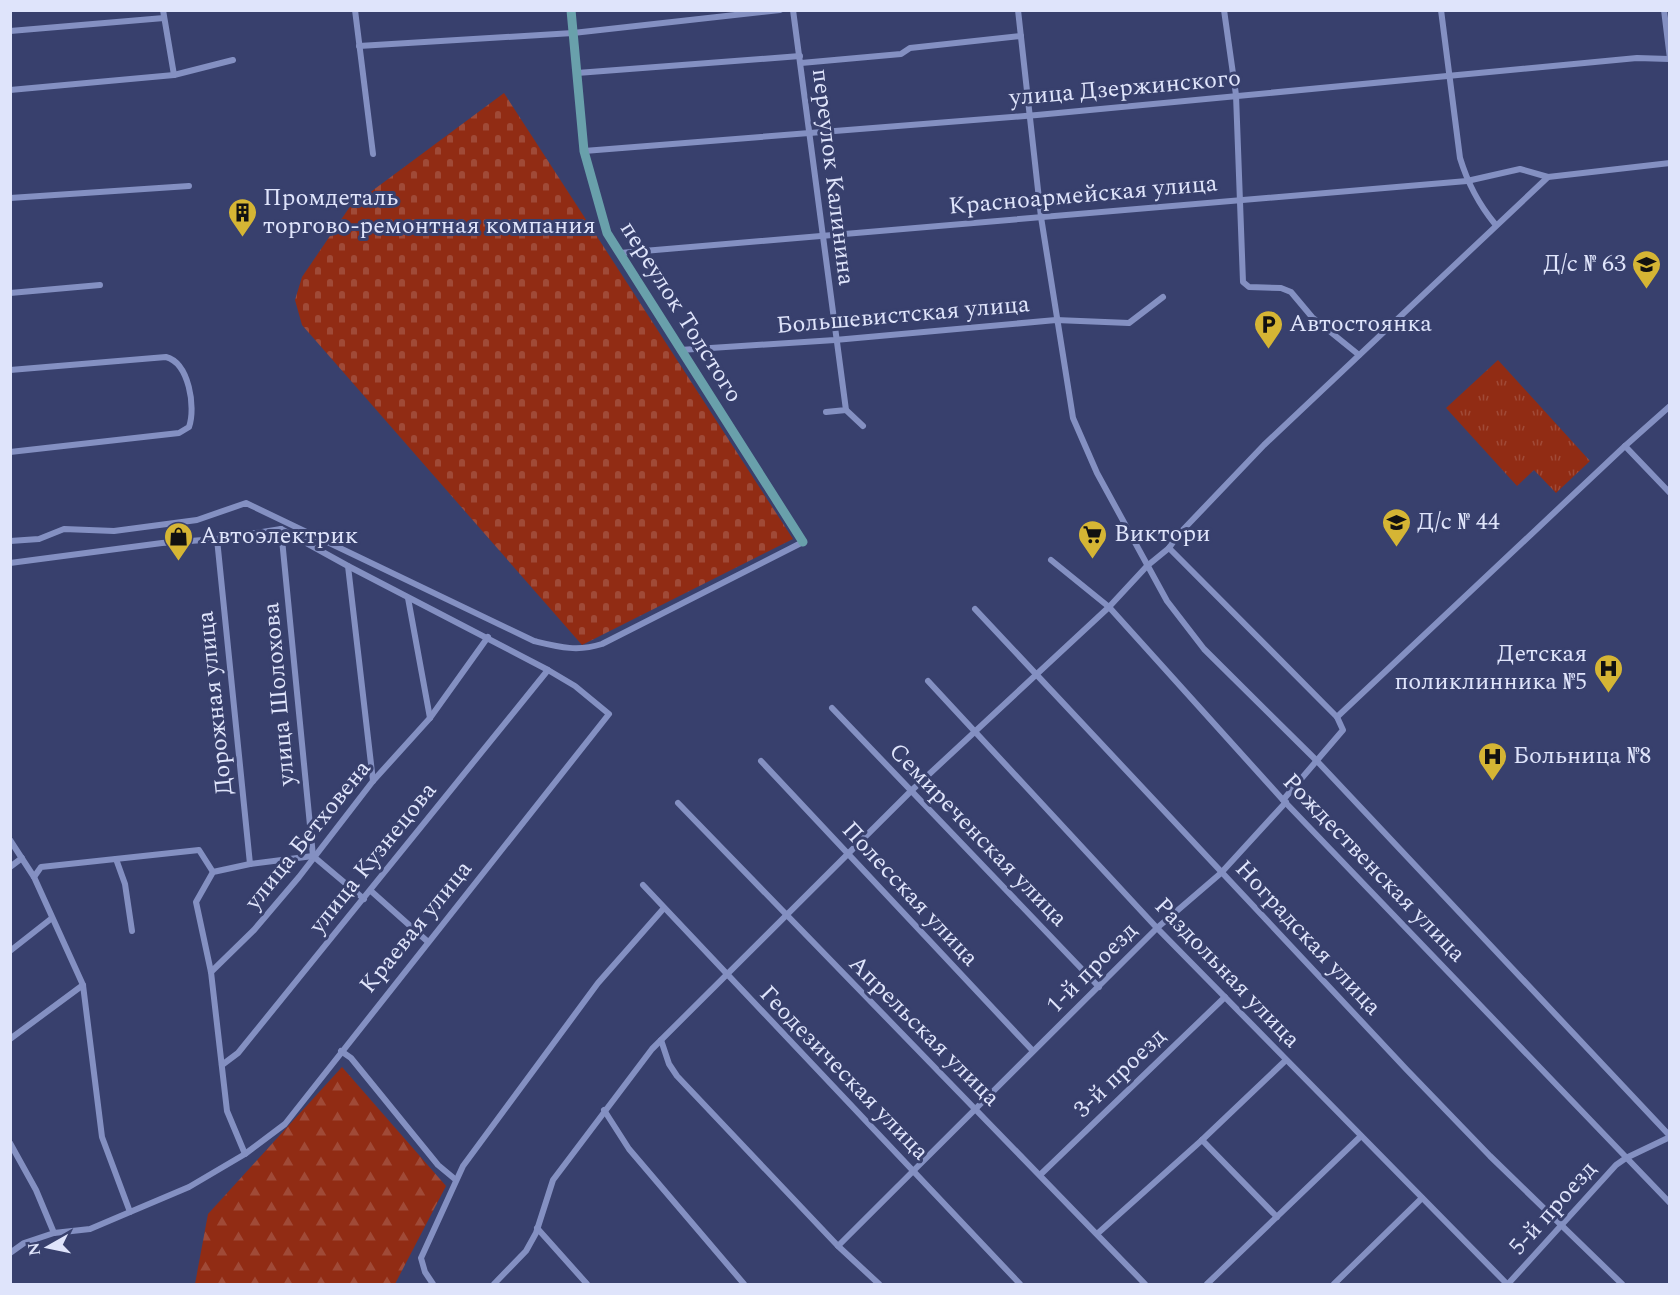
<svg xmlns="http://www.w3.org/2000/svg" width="1680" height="1295" viewBox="0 0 1680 1295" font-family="Spectral,serif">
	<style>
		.forest { fill: url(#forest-firs) }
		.cemetery { fill: url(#cemetery-stones) }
		.park { fill: url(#park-tufts) }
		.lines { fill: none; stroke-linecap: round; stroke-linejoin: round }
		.street { stroke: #8490c2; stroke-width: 6 }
		.secondary { stroke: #69a0ab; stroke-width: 9 }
		.labels { text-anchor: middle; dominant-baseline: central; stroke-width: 6; stroke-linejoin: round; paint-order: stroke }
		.street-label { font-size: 24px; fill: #dfe4fb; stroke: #38406d }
		.poi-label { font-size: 24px; fill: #dfe4fb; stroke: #38406d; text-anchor: start }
	</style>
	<defs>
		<pattern id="forest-firs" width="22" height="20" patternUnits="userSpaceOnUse" patternTransform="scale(1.5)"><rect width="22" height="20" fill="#912c14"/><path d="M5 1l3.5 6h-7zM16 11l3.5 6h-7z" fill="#a04a37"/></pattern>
		<pattern id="cemetery-stones" width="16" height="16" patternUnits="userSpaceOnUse" patternTransform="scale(1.5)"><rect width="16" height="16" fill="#912c14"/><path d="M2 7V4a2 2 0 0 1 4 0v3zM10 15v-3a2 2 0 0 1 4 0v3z" fill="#a04a37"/></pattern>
		<pattern id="park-tufts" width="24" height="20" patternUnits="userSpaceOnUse" patternTransform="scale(1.5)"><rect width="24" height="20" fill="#912c14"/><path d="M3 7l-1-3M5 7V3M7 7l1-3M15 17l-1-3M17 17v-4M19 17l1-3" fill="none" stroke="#a04a37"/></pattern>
	</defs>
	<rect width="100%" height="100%" fill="#38406d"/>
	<path class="forest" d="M342,1067L446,1186L395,1284H195L208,1214Z"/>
	<path class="cemetery" d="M504,93L793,539L582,645L302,325L295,300L302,277L349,208Z"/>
	<path class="park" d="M1498,360L1590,461L1556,493L1534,470L1517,486L1446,408Z"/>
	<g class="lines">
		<g class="street">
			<path d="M163,10L174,75"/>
			<path d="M355,10L373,154"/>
			<path d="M793,10L846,410L826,412"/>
			<path d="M1018,10L1041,217L1073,418L1097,473L1167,601L1204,649L1316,760L1670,1136"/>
			<path d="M1224,10L1236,95L1243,282L1249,287L1281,288L1291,292L1312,317L1359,355"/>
			<path d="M1441,10L1460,158C1468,184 1478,203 1495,224"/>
			<path d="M1664,10L1670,59"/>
			<path d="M10,31L164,18"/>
			<path d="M359,46L573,33L780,10"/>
			<path d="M801,63L901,54L910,48L1021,36"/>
			<path d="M577,73L800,56"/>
			<path d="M10,90L174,75L233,60"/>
			<path d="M584,151L1037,115L1637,58L1669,59"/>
			<path d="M10,198L189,186"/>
			<path d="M620,253L1467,181L1520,169L1548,177"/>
			<path d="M10,293L100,285"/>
			<path d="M680,350L835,340L1056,320L1129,323L1163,297"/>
			<path d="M10,370L166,357C189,363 196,407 189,427L179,433L10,452"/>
			<path d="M846,410L863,426"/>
			<path d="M1625,446L1670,406"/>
			<path d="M281,529L313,856"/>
			<path d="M217,539L250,864"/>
			<path d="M10,541L39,539L64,529L114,531L197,520L246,503L534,641C559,647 577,652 602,644L803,542"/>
			<path d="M1169,548L1337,717L1625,446L1670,493"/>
			<path d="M1051,560L1109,607L1283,800L1670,1203"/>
			<path d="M10,563L162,543L217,539L281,529L348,566L548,670L575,686L609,714L285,1124L245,1154L189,1187L130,1212L102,1137L83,985L34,877L10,840"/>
			<path d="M348,566L373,781"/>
			<path d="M408,598L430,718"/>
			<path d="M975,609L1407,1070L1490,1156L1622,1284"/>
			<path d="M928,681L1157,928L1507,1284"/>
			<path d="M832,708L1099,987"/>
			<path d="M761,761L1033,1051"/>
			<path d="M1283,800L1343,730L1337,717"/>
			<path d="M678,803L1145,1284"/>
			<path d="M116,859L125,884L132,931"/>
			<path d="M10,867L22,858"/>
			<path d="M34,877L41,867L199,850L213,872"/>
			<path d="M643,885L1020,1284"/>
			<path d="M371,891L427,941"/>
			<path d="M10,951L52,918"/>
			<path d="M211,972L254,930L299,877L373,781L430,718L488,637"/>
			<path d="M10,1039L83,985"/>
			<path d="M661,1040L669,1064L677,1076L838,1246L879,1284"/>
			<path d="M341,1051L351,1058L438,1165L456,1180"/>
			<path d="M222,1065L238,1053L548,670"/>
			<path d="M604,1110L629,1149L744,1284"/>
			<path d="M1202,1140L1277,1217"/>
			<path d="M10,1143L36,1190L54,1233L90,1229L130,1212"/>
			<path d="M245,1154L227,1111L211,972L196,902L213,872L250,864L313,856L364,899"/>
			<path d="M1040,1175L1225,997"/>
			<path d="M537,1228L587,1284"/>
			<path d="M1097,1234L1202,1140L1286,1060"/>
			<path d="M838,1246L1157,928L1221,873L1286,802"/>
			<path d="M10,1253L24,1243L54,1233"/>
			<path d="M433,1284L425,1272L421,1258L463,1166L598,983L664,908"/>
			<path d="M494,1284L526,1251L536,1233L553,1180L652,1049L911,791L1109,607L1147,566L1169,548L1178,535L1264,445L1548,177L1670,163"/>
			<path d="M1207,1284L1361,1136"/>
			<path d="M1334,1284L1422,1198"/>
			<path d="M1508,1284L1616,1165L1626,1158L1670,1137"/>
		</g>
		<path class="secondary" d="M571,10L584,151L607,233L803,542"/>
	</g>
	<defs>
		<symbol id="building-pin" viewBox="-11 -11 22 30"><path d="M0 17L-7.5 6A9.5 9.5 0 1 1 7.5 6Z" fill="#d5b534" stroke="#38406d"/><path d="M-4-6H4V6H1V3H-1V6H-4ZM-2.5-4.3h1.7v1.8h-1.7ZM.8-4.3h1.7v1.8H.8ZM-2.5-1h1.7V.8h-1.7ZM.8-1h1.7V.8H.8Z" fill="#111"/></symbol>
		<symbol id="school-pin" viewBox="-11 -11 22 30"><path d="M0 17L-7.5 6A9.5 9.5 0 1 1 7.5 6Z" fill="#d5b534" stroke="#38406d"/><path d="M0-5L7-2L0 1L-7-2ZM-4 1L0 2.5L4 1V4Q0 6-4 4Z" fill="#111"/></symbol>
		<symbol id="parking-pin" viewBox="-11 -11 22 30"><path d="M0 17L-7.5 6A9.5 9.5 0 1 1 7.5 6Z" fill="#d5b534" stroke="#38406d"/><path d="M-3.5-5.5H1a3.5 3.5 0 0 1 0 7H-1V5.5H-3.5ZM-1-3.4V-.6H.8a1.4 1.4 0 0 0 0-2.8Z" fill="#111"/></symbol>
		<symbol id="supermarket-pin" viewBox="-11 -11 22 30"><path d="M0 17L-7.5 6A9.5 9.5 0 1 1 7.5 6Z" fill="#d5b534" stroke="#38406d"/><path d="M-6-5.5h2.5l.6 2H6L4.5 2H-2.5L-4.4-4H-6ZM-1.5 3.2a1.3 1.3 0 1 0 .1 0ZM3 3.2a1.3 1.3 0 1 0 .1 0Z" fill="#111"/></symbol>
		<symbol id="shop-pin" viewBox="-11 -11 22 30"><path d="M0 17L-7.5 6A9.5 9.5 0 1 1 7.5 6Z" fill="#d5b534" stroke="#38406d"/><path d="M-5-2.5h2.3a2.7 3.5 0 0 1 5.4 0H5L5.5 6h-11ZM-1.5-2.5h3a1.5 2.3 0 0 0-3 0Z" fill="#111"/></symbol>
		<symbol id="hospital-pin" viewBox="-11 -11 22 30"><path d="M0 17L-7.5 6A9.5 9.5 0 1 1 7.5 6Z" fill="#d5b534" stroke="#38406d"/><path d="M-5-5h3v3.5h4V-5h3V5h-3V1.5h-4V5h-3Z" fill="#111"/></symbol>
	</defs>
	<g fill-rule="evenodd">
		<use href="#building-pin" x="226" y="196" width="33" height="45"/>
		<use href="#school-pin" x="1630" y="248" width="33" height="45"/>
		<use href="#parking-pin" x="1252" y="308" width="33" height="45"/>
		<use href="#school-pin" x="1380" y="506" width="33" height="45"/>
		<use href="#supermarket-pin" x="1076" y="518" width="33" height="45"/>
		<use href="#shop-pin" x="162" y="520" width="33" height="45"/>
		<use href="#hospital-pin" x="1592" y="652" width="33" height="45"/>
		<use href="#hospital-pin" x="1476" y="740" width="33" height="45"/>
	</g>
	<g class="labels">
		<g class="street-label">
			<text transform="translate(1125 88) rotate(-5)">улица Дзержинского</text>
			<text transform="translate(833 177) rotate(83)">переулок Калинина</text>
			<text transform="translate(1083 195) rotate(-5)">Красноармейская улица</text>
			<text transform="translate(681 312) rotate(58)">переулок Толстого</text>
			<text transform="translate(903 315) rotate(-5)">Большевистская улица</text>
			<text transform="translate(279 694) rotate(-95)">улица Шолохова</text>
			<text transform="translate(215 703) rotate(-96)">Дорожная улица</text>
			<text transform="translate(308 835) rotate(-51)">улица Бетховена</text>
			<text transform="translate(978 835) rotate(46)">Семиреченская улица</text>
			<text transform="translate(373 858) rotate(-51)">улица Кузнецова</text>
			<text transform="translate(1374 868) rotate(46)">Рождественская улица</text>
			<text transform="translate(910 894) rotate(47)">Полесская улица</text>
			<text transform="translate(416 927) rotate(-51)">Краевая улица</text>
			<text transform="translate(1308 938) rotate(47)">Ноградская улица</text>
			<text transform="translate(1092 968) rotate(-45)">1-й проезд</text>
			<text transform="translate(1227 973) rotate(46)">Раздольная улица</text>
			<text transform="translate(924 1031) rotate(45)">Апрельская улица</text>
			<text transform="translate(844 1073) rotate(46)">Геодезическая улица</text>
			<text transform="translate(1120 1073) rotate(-44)">3-й проезд</text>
			<text transform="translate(1553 1208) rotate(-48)">5-й проезд</text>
		</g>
		<g class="poi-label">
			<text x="263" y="198">Промдеталь<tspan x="263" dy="28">торгово-ремонтная компания</tspan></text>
			<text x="1626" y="264" text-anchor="end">Д/с № 63</text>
			<text x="1289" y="324">Автостоянка</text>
			<text x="1417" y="522">Д/с № 44</text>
			<text x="1114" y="534">Виктори</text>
			<text x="200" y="536">Автоэлектрик</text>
			<text x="1587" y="654" text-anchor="end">Детская<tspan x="1587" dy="28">поликлинника №5</tspan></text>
			<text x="1513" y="756">Больница №8</text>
		</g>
	</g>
	<rect width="1680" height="1295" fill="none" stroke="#dfe4fb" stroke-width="24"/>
	<g transform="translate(48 1247) rotate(261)" stroke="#38406d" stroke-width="4.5" paint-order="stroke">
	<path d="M0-4.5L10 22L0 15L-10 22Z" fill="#dfe4fb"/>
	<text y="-9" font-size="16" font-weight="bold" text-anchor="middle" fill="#dfe4fb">N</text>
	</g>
</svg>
